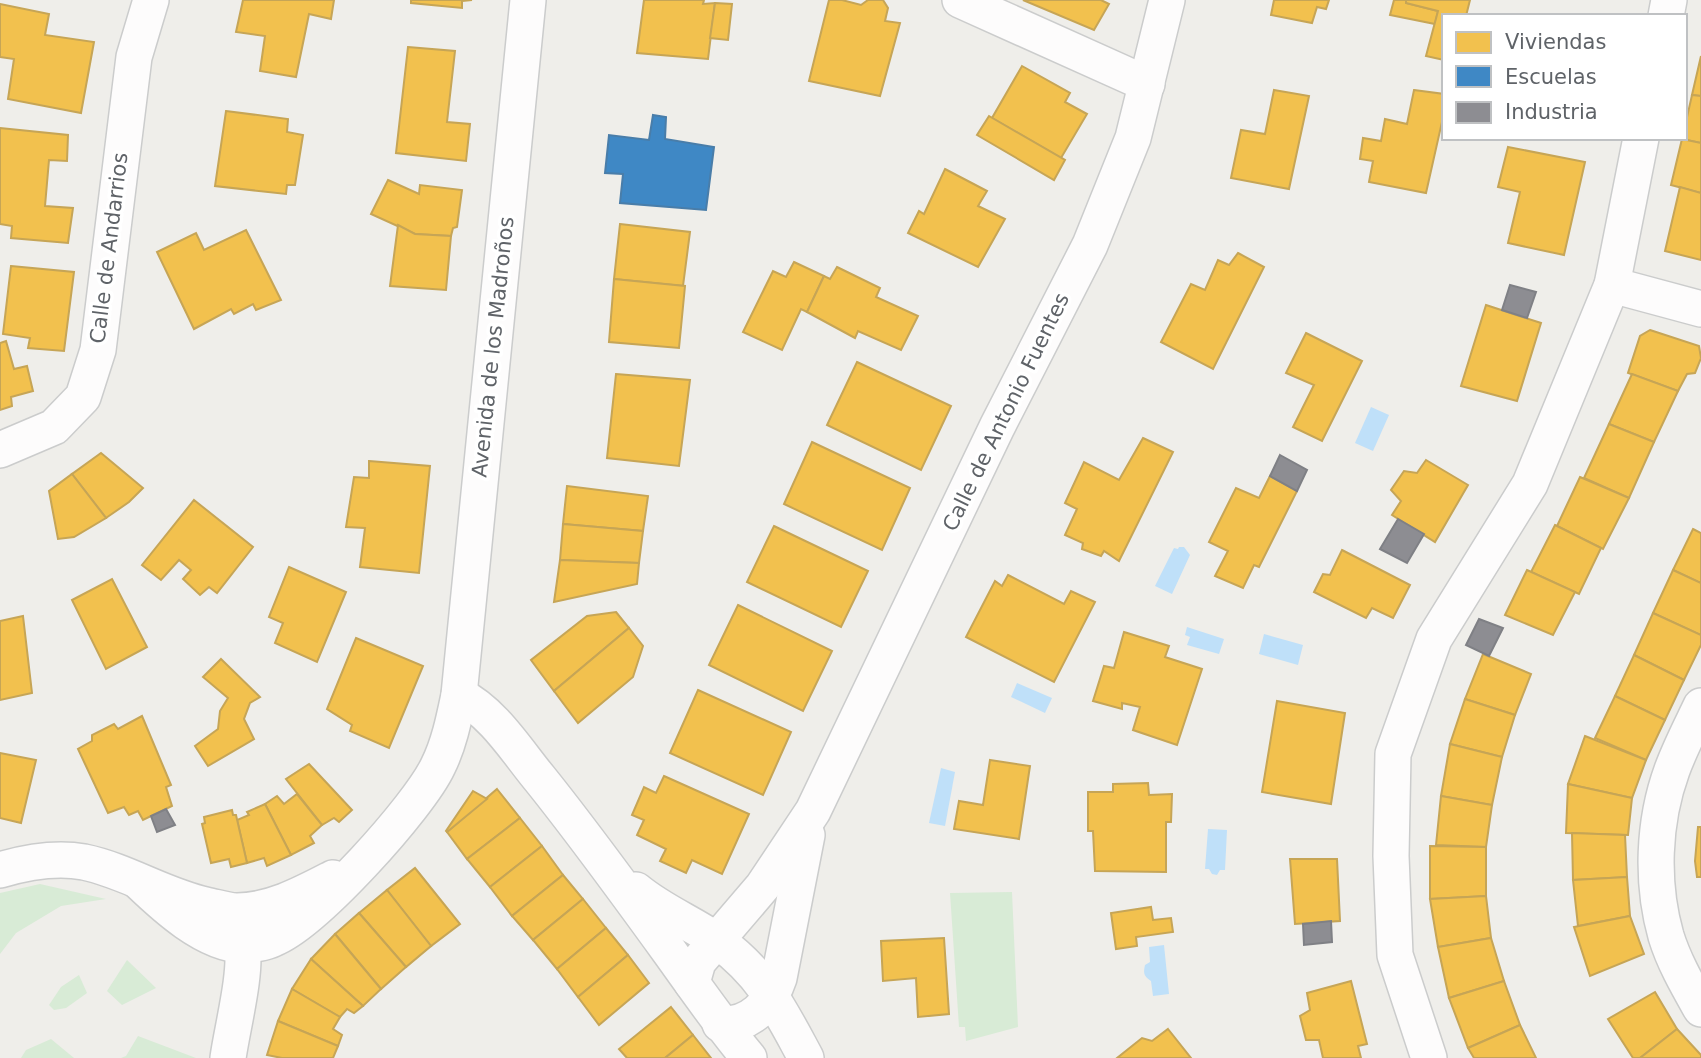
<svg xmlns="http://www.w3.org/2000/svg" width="1701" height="1058" viewBox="0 0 1701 1058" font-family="'DejaVu Sans',sans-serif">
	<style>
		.green { fill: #d8ebd6 }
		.water { fill: #bfe0f9 }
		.homes { fill: #f2c14e; stroke: #c6a556; stroke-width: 2 }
		.schools { fill: #3f88c5; stroke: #497da9; stroke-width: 2 }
		.industry { fill: #8d8d92; stroke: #7f8085; stroke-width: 2 }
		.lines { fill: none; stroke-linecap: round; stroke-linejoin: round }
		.minor-casing { stroke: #cbcccc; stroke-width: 38 }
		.minor { stroke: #fdfcfc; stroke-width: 35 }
		.labels { text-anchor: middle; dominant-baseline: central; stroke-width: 7; stroke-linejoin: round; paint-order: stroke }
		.street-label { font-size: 21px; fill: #5f6368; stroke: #fff }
	</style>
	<rect width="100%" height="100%" fill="#efeeea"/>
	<g class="green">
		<path d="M40,884L106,899L61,906L16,933L0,954V893Z"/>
		<path d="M1012,892L1018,1027L966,1041L965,1027H959L950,893Z"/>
		<path d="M127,960L156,988L122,1005L107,991Z"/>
		<path d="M79,975L87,993L66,1008L54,1010L49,1005L61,987Z"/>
		<path d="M138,1036L196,1058H121L126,1056Z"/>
		<path d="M51,1039L74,1058H21L26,1050Z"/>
	</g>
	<g class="water">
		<path d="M1371,407L1389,415L1373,451L1355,443Z"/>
		<path d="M1179,547H1184L1190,555L1172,594L1155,586L1174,548L1178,549Z"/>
		<path d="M1187,627L1224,639L1219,654L1187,645L1190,637L1185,635Z"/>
		<path d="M1264,634L1303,645L1298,665L1259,654Z"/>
		<path d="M1017,683L1052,698L1045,713L1011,697Z"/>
		<path d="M941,768L955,772L945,826L929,823Z"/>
		<path d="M1208,829L1227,830L1225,870H1220L1217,875L1212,874L1209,869H1205Z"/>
		<path d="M1164,945L1169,994L1153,996L1151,981C1144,976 1143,974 1145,965L1150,962L1149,947Z"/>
	</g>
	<g class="homes">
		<path d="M243,0H334L331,19L309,14L296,77L260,71L265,36L236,32Z"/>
		<path d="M411,0H472L462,1V8L411,3Z"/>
		<path d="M644,0H704L703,4L715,3L708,59L637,53Z"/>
		<path d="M829,0H842L861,5L868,0H883L888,8L885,21L900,23L880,96L809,81Z"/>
		<path d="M1023,0H1101L1109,4L1094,30Z"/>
		<path d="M1274,0H1329L1326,9L1317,7L1312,23L1271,15Z"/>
		<path d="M1394,0H1406V3L1438,11L1435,24L1390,15Z"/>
		<path d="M1406,0H1470L1466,16H1444V60L1426,56L1438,11L1406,3Z"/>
		<path d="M715,3L732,4L728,40L710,38Z"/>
		<path d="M0,4L49,14L45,35L94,42L81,113L8,99L14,59L0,57Z"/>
		<path d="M408,47L455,51L447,122L470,124L466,161L396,153Z"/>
		<path d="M1701,56V96L1692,95Z"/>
		<path d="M1022,66L1070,93L1065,102L1087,114L1061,158L992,118Z"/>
		<path d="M1274,90L1309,96L1289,189L1231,178L1241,130L1265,134Z"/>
		<path d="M1414,90L1444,94V113L1426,193L1369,182L1373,161L1360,159L1363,138L1381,141L1385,119L1407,124Z"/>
		<path d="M1692,95L1701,96V143L1682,139L1685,138V126Z"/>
		<path d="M226,111L288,119L287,132L303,135L295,185H287L286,194L215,186Z"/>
		<path d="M989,116L1065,160L1054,180L977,135Z"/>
		<path d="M0,128L68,135L67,161L49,160L45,206L73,208L68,243L11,238L12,226L0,224Z"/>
		<path d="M1682,139L1701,143V193L1671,185Z"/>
		<path d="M1508,147L1585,162L1564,255L1508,243L1520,192L1498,187Z"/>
		<path d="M945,169L987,191L978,206L1005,219L978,267L908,233L919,211L924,214Z"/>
		<path d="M388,180L419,194L420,185L462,190L457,227L453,228L451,236L415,234L371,214Z"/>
		<path d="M1680,187L1701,193V260L1665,251Z"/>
		<path d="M620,224L690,232L683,286L614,279Z"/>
		<path d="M398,225L415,234L451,236L446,290L390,286Z"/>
		<path d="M246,230L281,300L256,310L253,304L234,314L231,309L194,329L157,252L196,233L204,250Z"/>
		<path d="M1238,253L1264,267L1213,369L1161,342L1191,284L1205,290L1218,260L1229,265Z"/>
		<path d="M794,262L824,276L807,312L801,309L782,350L743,332L773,271L786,277Z"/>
		<path d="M11,266L74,272L64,351L28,348L30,338L3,334Z"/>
		<path d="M837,267L880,288L876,297L918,316L901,350L858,331L855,338L807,312L824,276L830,279Z"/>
		<path d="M614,279L685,286L679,348L609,342Z"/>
		<path d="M1486,305L1541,323L1517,401L1461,386Z"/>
		<path d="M1650,330L1699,346L1701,358L1695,373L1687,374L1678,391L1628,373L1640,336Z"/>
		<path d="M1306,333L1362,361L1322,441L1293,427L1314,385L1286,373Z"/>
		<path d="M6,341L14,369L27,366L33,391L11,397L12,406L0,410V343Z"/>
		<path d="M857,362L951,406L921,470L827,425Z"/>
		<path d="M616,374L690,380L679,466L607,458Z"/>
		<path d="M1632,374L1678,391L1654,442L1609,424Z"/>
		<path d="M1609,424L1654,442L1629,498L1584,478Z"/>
		<path d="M1143,438L1173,452L1119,561L1104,551L1101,556L1082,549L1083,543L1065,535L1077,509L1065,503L1084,462L1119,480Z"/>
		<path d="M812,442L910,488L882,550L784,504Z"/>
		<path d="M101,453L143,488L129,502L106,518L72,474Z"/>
		<path d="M1426,460L1468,485L1435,542L1392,515L1401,501L1391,490L1404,471L1417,473Z"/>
		<path d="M369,461L430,466L419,573L360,567L365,528L346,527L354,477L369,478Z"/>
		<path d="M72,474L106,518L74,537L58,539L49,491Z"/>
		<path d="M1270,476L1297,491L1259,567L1254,565L1243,588L1215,576L1228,551L1209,542L1236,488L1259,498Z"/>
		<path d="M1580,477L1629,498L1603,549L1557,526Z"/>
		<path d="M567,486L648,496L643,531L563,524Z"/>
		<path d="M194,500L253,547L217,593L209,587L200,595L183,579L191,570L179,560L161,580L142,565Z"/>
		<path d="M563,524L643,531L639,563L560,560Z"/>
		<path d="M1555,525L1601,548L1579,594L1531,572Z"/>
		<path d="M774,526L868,571L841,627L747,582Z"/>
		<path d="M1693,529L1701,533V583L1673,570Z"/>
		<path d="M1342,550L1410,585L1393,618L1372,608L1366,618L1314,592L1323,574L1330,575Z"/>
		<path d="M560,560L639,563L637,584L554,602Z"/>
		<path d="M289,567L346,592L317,662L275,643L283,623L269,617Z"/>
		<path d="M1527,570L1575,592L1553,635L1505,615Z"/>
		<path d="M1673,570L1701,583V635L1653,613Z"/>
		<path d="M1008,575L1064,604L1071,591L1095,602L1054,682L966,637L995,581L1002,586Z"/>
		<path d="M112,579L147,647L106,669L72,600Z"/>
		<path d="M738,605L832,651L803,711L709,665Z"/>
		<path d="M616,612L629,628L554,691L531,660L587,616Z"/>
		<path d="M1653,613L1701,635V645L1684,680L1634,655Z"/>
		<path d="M23,616L32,693L0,700V621Z"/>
		<path d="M629,628L643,646L633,677L578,723L554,691Z"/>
		<path d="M1124,632L1169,646L1165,657L1202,669L1177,745L1133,730L1140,707L1122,703V709L1093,701L1104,666L1114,668Z"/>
		<path d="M356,638L423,666L389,748L350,731L352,725L327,709Z"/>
		<path d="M1483,654L1531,674L1515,715L1465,699Z"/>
		<path d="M1634,655L1684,680L1665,720L1615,696Z"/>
		<path d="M221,659L260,697L250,703L244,719L254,739L208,766L195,746L218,729L220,711L228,698L203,677Z"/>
		<path d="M698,690L791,732L763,795L670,753Z"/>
		<path d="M1615,696L1665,720L1646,760L1595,738Z"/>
		<path d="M1465,699L1515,715L1502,757L1450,744Z"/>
		<path d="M1277,701L1345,713L1331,804L1262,792Z"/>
		<path d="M142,716L171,785L166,787L172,806L143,820L138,811L129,815L124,807L108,813L78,749L92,741V735L114,724L118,729Z"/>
		<path d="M1585,736L1646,760L1632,798L1568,784Z"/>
		<path d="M1450,744L1502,757L1492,805L1441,796Z"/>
		<path d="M0,753L36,760L21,823L0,818Z"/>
		<path d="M990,760L1030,766L1019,839L954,829L959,801L983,805Z"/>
		<path d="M309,764L352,810L339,822L334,818L322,825L286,779Z"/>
		<path d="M664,776L749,814L722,874L692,860L686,873L660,861L666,849L637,835L644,820L632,815L644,787L656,793Z"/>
		<path d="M1148,783L1149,795L1172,794L1171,822H1166V872L1095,871L1093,831H1088V792H1113V784Z"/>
		<path d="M1568,784L1632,798L1628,835L1566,833Z"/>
		<path d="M497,789L520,818L467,859L447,832Z"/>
		<path d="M473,791L487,799L447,832L446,831Z"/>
		<path d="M297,794L322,825L310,836L314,843L291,855L265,804L277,796L284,804Z"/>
		<path d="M1441,796L1492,805L1486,847L1436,845Z"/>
		<path d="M265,804L291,855L267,866L264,858L247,863L237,820L249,815L247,812Z"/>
		<path d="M232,810L233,815H236L247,863L231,867L229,859L211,863L202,824L205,823L204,817Z"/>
		<path d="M520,818L542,846L490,887L467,859Z"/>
		<path d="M1698,827H1701V877H1697L1695,861Z"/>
		<path d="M1572,833L1625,835L1627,877L1573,880Z"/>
		<path d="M542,846L563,875L512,916L490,887Z"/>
		<path d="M1430,846L1486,847V896L1430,899Z"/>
		<path d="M1290,859H1337L1340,921L1295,924Z"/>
		<path d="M415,868L460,924L431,946L387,890Z"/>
		<path d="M563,875L583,899L533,940L512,916Z"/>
		<path d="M1627,877L1630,916L1578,926L1573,880Z"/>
		<path d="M387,890L431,946L406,967L359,913Z"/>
		<path d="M1486,896L1491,938L1438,947L1430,899Z"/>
		<path d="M583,899L606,928L557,969L533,940Z"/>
		<path d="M1151,907L1153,920L1171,918L1173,932L1136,937L1137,946L1116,949L1111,913Z"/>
		<path d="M359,913L406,967L381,989L335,934Z"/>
		<path d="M1630,916L1644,954L1590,976L1574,927Z"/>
		<path d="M606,928L628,955L578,997L557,969Z"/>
		<path d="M335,934L381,989L363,1006L311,959Z"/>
		<path d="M944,938L949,1014L918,1017L916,978L883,981L881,941Z"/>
		<path d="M1491,938L1504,981L1449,998L1438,947Z"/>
		<path d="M628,955L649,983L599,1025L578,997Z"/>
		<path d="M311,959L363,1006L354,1013L347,1009L340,1017L292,989Z"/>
		<path d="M1351,981L1367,1044L1358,1046L1361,1058H1323L1319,1040H1306L1300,1016L1310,1010L1307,993Z"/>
		<path d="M1504,981L1520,1025L1468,1048L1449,998Z"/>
		<path d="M292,989L340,1017L333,1029L342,1035L338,1046L278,1021Z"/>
		<path d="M1655,992L1677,1029L1640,1058H1633L1608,1019Z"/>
		<path d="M671,1007L693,1035L665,1058H627L619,1049Z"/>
		<path d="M278,1021L338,1046L333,1058H282L267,1055Z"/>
		<path d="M1520,1025L1536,1058H1474L1468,1048Z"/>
		<path d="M1168,1029L1191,1058H1117L1142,1038L1152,1041Z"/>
		<path d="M1677,1029L1701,1055V1058H1640Z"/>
		<path d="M693,1035L711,1058H665Z"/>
	</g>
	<path class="schools" d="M653,115L666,117L665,139L714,147L706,210L620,203L623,174L605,173L609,135L649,140Z"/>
	<g class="industry">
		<path d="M1510,285L1536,292L1527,318L1502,310Z"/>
		<path d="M1280,455L1307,470L1297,491L1270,476Z"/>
		<path d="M1398,519L1424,534L1407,563L1380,549Z"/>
		<path d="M1479,619L1503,628L1489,656L1466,645Z"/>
		<path d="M166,809L175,825L157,832L151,816Z"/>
		<path d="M1331,921L1332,942L1304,945L1303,924Z"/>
	</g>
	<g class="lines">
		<defs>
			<g id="minor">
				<path d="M960,0L1147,84"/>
				<path d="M1666,16L1669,0"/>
				<path d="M1612,285L1701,309"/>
				<path d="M0,450L54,427L83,397L98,350L134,57L151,0"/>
				<path d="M459,695C494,713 516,750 540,779C585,835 627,893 669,951C695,987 720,1024 749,1058"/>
				<path d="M1701,706C1691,727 1680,748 1672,770C1653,822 1651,883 1666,936C1674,962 1688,986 1701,1009"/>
				<path d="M0,870C27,862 56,857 84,862C127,871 164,896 206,905C216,907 227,911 237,911C271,911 304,893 333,878"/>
				<path d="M139,882C164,906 205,944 242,945C251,945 265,943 273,939C314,923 419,807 438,766C449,744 454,719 459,695L528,0"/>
				<path d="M636,890C661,911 692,923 719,942C764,975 780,1010 806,1058"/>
				<path d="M692,983L698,962L763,886L813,811L997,427L1090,245L1133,138L1167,0"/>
				<path d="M720,1024C750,1026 770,1005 779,978L807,835"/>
				<path d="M228,1058C232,1029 247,972 242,946C240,938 236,931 233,925"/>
				<path d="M1429,1058L1395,955L1391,856L1393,754L1434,639L1530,484L1612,285L1641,138"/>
			</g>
		</defs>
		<use href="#minor" class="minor-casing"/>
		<use href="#minor" class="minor"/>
	</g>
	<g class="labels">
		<g class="street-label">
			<text transform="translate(109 248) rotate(-83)">Calle de Andarrios</text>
			<text transform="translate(493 347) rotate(-84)">Avenida de los Madroños</text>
			<text transform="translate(1006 412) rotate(-64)">Calle de Antonio Fuentes</text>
		</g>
	</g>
	<rect x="1442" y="14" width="245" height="126" fill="#ffffff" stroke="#bfc1c3" stroke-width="2"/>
	<rect x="1456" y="32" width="35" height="21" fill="#f2c14e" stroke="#bfc1c3" stroke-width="2"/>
	<text x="1505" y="49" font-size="21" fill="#5f6368">Viviendas</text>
	<rect x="1456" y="66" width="35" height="21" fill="#3f88c5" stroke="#bfc1c3" stroke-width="2"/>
	<text x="1505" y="84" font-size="21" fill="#5f6368">Escuelas</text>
	<rect x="1456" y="102" width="35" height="21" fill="#8d8d92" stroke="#bfc1c3" stroke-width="2"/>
	<text x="1505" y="119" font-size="21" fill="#5f6368">Industria</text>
</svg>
